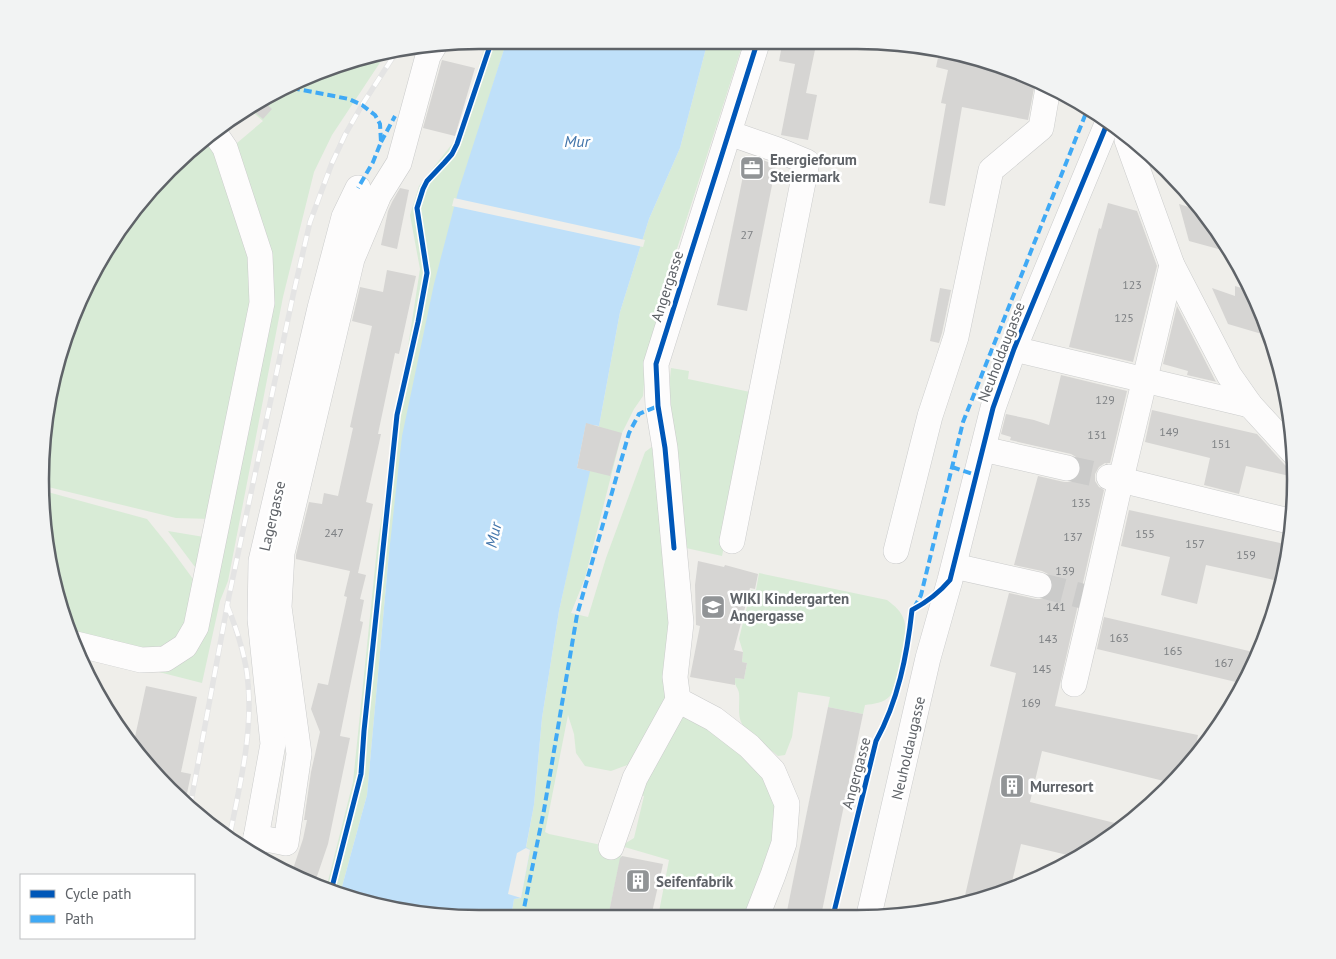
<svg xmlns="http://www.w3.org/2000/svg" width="1336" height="959" viewBox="0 0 1336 959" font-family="'PT Sans',sans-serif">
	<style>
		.green { fill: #d8ebd6 }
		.water { fill: #bfe0f9 }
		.pier { fill: #efeeea }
		.building { fill: #d6d5d3 }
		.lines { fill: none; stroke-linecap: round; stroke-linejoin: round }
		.minor-tunnel { stroke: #cbcbca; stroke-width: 25; stroke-dasharray: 25 12; stroke-linecap: butt }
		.minor-casing { stroke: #cbcccc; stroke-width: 26 }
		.minor { stroke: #fdfcfc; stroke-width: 25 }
		.rail-casing { stroke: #e4e4e4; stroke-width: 5.5 }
		.rail { stroke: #fff; stroke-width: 4; stroke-dasharray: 11; stroke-linecap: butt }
		.quiet { stroke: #3fa9f5; stroke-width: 4; stroke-dasharray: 8 4; stroke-linecap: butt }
		.cycleway-casing { stroke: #fff; stroke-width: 8 }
		.cycleway { stroke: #0057b8; stroke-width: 5 }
		.labels { text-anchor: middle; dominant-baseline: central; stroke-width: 5; stroke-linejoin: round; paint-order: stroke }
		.number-label { font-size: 12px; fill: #7e8184 }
		.poi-label { font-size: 15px; font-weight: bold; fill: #5f6368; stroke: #fff; text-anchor: start }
		.street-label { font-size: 15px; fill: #5f6368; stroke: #fff }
		.water-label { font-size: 16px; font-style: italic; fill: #4174aa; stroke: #fff }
		.rim { fill: none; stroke: #5f6368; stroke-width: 2.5 }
	</style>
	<rect width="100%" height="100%" fill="#efeeea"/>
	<g class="green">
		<path d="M487,40H507L487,104L389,553L367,795L340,894L326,889L353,782L377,548L420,269L410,215L419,186L456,139Z"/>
		<path d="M707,40H744L665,286L646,362L643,396L634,409L622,433L585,578L571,613L588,617L606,558L645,452L653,446L675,626L667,699L641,760L611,771L585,766L576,753L574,734L568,715L545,832L549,834L611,847L619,850L621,856L608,917L511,918L514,899L521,898L530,850L526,848L534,805L542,718L559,611L599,426L620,312L649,219L680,148L706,48Z"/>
		<path d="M387,52L332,135L314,172L283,297L228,581L220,601L202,683L151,670L180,659L267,311L233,152L237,143L263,121L248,108L365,55Z"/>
		<path d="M209,137L251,246L256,303L212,519L176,518L44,486V422L85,285L149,190Z"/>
		<path d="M671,368L689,371L688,379L755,393L722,556L686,548L669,389Z"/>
		<path d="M44,491L147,519L168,545L193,579L196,627L165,659L76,644L44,537Z"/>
		<path d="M168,531L210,538L198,571Z"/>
		<path d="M759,573L887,600C895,606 901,611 904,620C909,631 897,685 890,696C884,703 873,704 865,705L863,714L828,707L830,697L798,692L792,737L785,755L778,756C769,749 748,733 742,724C737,715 740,703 739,693C738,687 734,686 735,678L744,679L747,663L742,662L743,652L739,639L751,590H756Z"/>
		<path d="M683,714L713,725L764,771L780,816L766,873L745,916L658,917L669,860L621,846L634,838L644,796L637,794Z"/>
	</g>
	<path class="water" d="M507,40H707L706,48L680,148L649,219L620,312L599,426L586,424L577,468L590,471L559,611L542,718L534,805L526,847L530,850L521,898L514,899L511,918H451L366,904L340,894L367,795L389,553L402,436L434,284L458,192Z"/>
	<g class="pier">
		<path d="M454,198L645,240L643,247L452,206Z"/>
		<path d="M526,848L530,850L521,898L508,894L517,853Z"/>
	</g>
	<g class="building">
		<path d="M783,40H817L806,93L817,95L808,140L781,135L795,64L779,61Z"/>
		<path d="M940,48L1035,83L1028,120L962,107L945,206L929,203L946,104L941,103L948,70L936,67Z"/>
		<path d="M442,60L475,68L455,136L423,128Z"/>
		<path d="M263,101L272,109L263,119L250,108Z"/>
		<path d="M747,156L760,159L776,165L747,311L717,305Z"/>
		<path d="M400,188L409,190L397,249L381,245L388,211L392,202Z"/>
		<path d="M1108,203L1137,211L1157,266L1133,362L1069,347L1099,228L1101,229Z"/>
		<path d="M1179,204L1202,211L1233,253L1189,241Z"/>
		<path d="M387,270L416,276L399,354L395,353L378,434H381L366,502L373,504L358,573L366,575L360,599L364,600L360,621L363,622L340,736L350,738L328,844L314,885L292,872L303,839L307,820H304L311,772L320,732L311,709L318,683L328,685L347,597L344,596L350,571L296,559V555L309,502L322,504L324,493L338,496L353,428L350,427L372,326L352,321L360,287L383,292Z"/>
		<path d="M1235,286L1251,291L1272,337L1228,324L1212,288L1235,296Z"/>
		<path d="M940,288L951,290L942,333L939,343L930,341Z"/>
		<path d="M1177,306L1216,382H1217L1187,375L1188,371L1163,364Z"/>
		<path d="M1061,375L1127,391L1110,463H1105L1099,467L1095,474V481L1099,487L1104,490L1055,706L1198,735L1193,761L1172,783L1042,751L1030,802L1123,825L1076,857L1021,844L1011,886L964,900L1016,673L990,666L1009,593L1036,599H1043L1049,595L1053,588V580L1048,574L1042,571L1014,565L1038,476L1064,482H1071L1078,477L1081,471V463L1076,457L1071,454L1010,440L1011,437L1001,434L1006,414L1034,420L1049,425Z"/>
		<path d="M1152,410L1257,434L1294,475V477L1246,466L1239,494L1204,485L1210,458L1145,442Z"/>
		<path d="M586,423L622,433L610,476L577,468Z"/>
		<path d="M1129,510L1289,545L1283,582L1206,565L1197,604L1161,595L1170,557L1121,546Z"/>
		<path d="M698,561L724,567L725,565L758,574L755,589L750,588L734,650L743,652L742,662L747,663L744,679L735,678V685L690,677L700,626L696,625L695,585Z"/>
		<path d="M1104,617L1203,640L1257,653L1236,682L1097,649Z"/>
		<path d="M146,686L197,697L181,772L191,774L185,803L149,769L133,746Z"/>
		<path d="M828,707L863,714L821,916H786Z"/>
		<path d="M622,856L663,864L651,917H608L620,858Z"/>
	</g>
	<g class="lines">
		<g class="minor-tunnel">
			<path d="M1067,468L1109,477"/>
			<path d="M1039,585L1082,596"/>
		</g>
		<defs>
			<g id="minor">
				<path d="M729,133L778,150L807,162L732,541"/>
				<path d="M1127,140L1172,265L1229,375L1250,405L1293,452"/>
				<path d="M1014,349L1250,405"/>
				<path d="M983,449L1067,468"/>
				<path d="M1109,477L1293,522"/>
				<path d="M896,551L930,416L956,337L991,170L1041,128L1048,88"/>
				<path d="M954,566L1039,585"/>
				<path d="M76,644L141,660L165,659L185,646L196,627L262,303L260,255L225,148L214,132"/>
				<path d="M1074,684L1094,599L1121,479L1172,265"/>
				<path d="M678,700L714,719L749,746L773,771L787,804L784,843L773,875L757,916"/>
				<path d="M256,837L286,843L299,754L279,607L282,553L352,259L379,195L399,163L428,56L434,46"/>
				<path d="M611,847L635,778L678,700L675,677L681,623L665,448L658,406L656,364L758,40"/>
				<path d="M253,854L273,744L260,619L261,561L320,308L344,217L358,188"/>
				<path d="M869,915L928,658L950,580L993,408L1014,349L1107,124"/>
			</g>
		</defs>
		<use href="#minor" class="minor-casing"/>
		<use href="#minor" class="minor"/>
		<defs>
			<g id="rail">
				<path d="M227,605C237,630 246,656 248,683C253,734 239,789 229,839"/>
				<path d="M190,807L229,596L294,291L310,222L332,163L345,135L362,105L397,51"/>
			</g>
		</defs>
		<use href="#rail" class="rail-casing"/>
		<use href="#rail" class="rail"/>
		<g class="quiet">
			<path d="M292,88L349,99L362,105L375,115L380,124L381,142L373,162L358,188"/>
			<path d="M381,142L395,116"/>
			<path d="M952,467L976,475"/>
			<path d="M914,608L921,595L963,422L1088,108"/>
			<path d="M522,918L544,810L577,615L629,433L639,414L658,406"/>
		</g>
		<defs>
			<g id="cycleway">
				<path d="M674,548L665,448L658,406L656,364L758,40"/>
				<path d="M331,891L361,774L364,731L397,415L418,322L427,273L417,208L423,189L427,181L444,163L452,154L457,144L492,40"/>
				<path d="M833,916L876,741C898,701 907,656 912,610C927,602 939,593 950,580L993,408L1014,349L1107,124"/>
			</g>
		</defs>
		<use href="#cycleway" class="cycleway-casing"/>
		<use href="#cycleway" class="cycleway"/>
	</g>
	<defs>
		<symbol id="office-square" viewBox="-11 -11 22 22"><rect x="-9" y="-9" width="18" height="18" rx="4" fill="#919496" stroke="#fff"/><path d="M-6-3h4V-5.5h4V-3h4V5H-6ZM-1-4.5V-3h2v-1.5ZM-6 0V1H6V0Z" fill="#fff"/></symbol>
		<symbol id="school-square" viewBox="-11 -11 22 22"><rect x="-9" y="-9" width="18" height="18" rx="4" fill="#919496" stroke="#fff"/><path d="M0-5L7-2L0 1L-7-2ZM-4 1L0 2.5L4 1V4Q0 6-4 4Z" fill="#fff"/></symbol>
		<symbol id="building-square" viewBox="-11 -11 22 22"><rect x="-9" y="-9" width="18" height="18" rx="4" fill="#919496" stroke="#fff"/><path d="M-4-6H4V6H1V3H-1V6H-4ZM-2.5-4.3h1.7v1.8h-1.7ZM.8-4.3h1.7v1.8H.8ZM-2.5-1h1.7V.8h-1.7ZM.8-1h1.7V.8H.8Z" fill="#fff"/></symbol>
	</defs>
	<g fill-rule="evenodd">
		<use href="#office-square" x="738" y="154" width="28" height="28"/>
		<use href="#school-square" x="699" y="593" width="28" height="28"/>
		<use href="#building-square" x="998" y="772" width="28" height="28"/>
		<use href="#building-square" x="624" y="867" width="28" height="28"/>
	</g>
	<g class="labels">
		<g class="number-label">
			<text x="747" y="234">27</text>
			<text x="1132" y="284">123</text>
			<text x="1124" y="317">125</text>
			<text x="1105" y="399">129</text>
			<text x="1169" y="431">149</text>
			<text x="1097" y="434">131</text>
			<text x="1221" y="443">151</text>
			<text x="1081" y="502">135</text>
			<text x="334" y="532">247</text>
			<text x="1145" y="533">155</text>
			<text x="1073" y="536">137</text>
			<text x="1195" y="543">157</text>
			<text x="1246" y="554">159</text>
			<text x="1065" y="570">139</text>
			<text x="1056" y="606">141</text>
			<text x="1119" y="637">163</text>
			<text x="1048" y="638">143</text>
			<text x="1173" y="650">165</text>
			<text x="1224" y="662">167</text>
			<text x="1042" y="668">145</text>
			<text x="1031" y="702">169</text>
		</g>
		<g class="poi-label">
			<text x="770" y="159">Energieforum<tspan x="770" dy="17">Steiermark</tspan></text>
			<text x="730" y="598">WIKI Kindergarten<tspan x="730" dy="17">Angergasse</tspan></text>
			<text x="1030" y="786">Murresort</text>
			<text x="656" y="881">Seifenfabrik</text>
		</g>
		<g class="street-label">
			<text transform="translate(667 286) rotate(-72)">Angergasse</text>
			<text transform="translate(1001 352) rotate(-69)">Neuholdaugasse</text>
			<text transform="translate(272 516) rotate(-77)">Lagergasse</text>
			<text transform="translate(908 748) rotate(-77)">Neuholdaugasse</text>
			<text transform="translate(856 773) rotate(-75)">Angergasse</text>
		</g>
		<g class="water-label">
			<text x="577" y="141">Mur</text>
			<text transform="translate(493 535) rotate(-78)">Mur</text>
		</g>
	</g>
	<path d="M0 0H1336V959H0ZM479 49H857A430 430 0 0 1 1287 479V480A430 430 0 0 1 857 910H479A430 430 0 0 1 49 480V479A430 430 0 0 1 479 49Z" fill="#f2f3f3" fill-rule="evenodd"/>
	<path class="rim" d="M479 49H857A430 430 0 0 1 1287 479V480A430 430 0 0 1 857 910H479A430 430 0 0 1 49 480V479A430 430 0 0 1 479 49Z"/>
	<rect x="20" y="874" width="175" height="65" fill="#ffffff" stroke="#bfc1c3"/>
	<rect x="30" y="890" width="25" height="8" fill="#0057b8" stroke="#bfc1c3"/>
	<text x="65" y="899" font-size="15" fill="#5f6368">Cycle path</text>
	<rect x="30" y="915" width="25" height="8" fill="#3fa9f5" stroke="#bfc1c3"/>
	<text x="65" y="924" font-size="15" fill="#5f6368">Path</text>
</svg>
